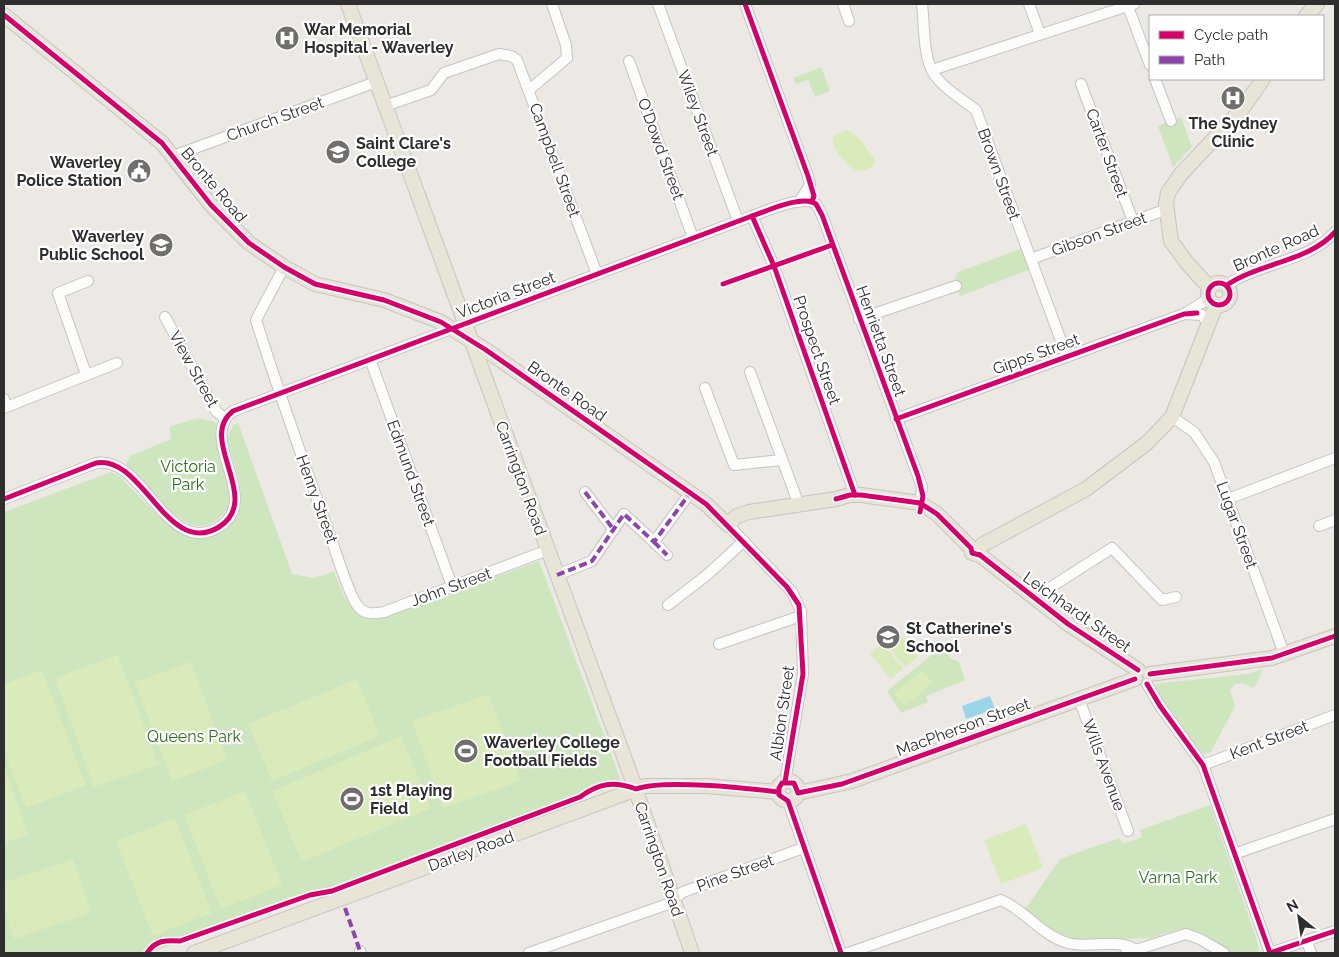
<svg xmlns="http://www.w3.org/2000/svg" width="1339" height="957" viewBox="0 0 1339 957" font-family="Raleway,sans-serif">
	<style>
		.green { fill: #cee6be }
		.pitch { fill: #d9eabb }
		.water { fill: #99d6ec }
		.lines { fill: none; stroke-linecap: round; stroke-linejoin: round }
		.minor-casing { stroke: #c5c4c5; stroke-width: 12 }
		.major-casing { stroke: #c6c5c4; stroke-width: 16 }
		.minor { stroke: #fcfcfb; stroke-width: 10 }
		.major { stroke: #e8e4d6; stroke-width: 14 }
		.quiet { stroke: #8e44ad; stroke-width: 4; stroke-dasharray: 8 4; stroke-linecap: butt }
		.cycleway-casing { stroke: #fff; stroke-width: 8 }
		.cycleway { stroke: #d6006c; stroke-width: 5 }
		.labels { text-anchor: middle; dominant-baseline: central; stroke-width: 4.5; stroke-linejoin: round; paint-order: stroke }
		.poi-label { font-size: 16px; font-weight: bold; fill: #2e2e2e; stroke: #fff; text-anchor: start }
		.street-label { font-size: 16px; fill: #2e2e2e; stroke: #fff }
		.park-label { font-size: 16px; fill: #2c6e1b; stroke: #fff }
	</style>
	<rect width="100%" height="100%" fill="#ece8e4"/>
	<g class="green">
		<path d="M821,67L830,91L815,97L808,80L796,84L793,78Z"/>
		<path d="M1181,117L1192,147L1173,167L1158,126Z"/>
		<path d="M1026,247L1034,268L960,296L954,281L958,272Z"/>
		<path d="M197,418L215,422L230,481L231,503C203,547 178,519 152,493C144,484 131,475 126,464L130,456L171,439L169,427Z"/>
		<path d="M238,423L292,574L313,578L334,572C343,593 352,625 381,618L539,561L621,781L619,785L150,953H4V512L111,472L119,476C139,495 157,519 181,533C192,539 203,539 214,535C259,519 236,472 227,439L233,425Z"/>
		<path d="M944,645L950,658L959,662L965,680L926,696L928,702L901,713L887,691Z"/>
		<path d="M1263,669L1254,688L1243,683L1235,684L1230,690L1235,706L1211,752L1204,754L1198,750L1158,695L1155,684L1247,674Z"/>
		<path d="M1210,805L1258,944L1259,950L1257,953H1230L1196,933L1188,931L1177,930L1150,938L1077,941L1058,935L1024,911L1060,859L1119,838L1123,844L1142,837L1140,830Z"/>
	</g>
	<g class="pitch">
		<path d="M847,130C859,136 867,149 875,160L873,167L858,172C846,163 832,152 833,136Z"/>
		<path d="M897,632L918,657L905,667L884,642Z"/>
		<path d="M882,643L903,668L891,679L870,654Z"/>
		<path d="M118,655L158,765L94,787L55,678Z"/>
		<path d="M191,662L227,760L172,781L135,682Z"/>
		<path d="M42,670L86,785L26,808L4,749V684Z"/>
		<path d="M923,670L933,683L905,706L894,693Z"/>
		<path d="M357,679L380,736L272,781L248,724Z"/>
		<path d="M489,694L520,781L443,808L412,721Z"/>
		<path d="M401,736L431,808L302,862L272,791Z"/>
		<path d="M4,766L28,835L4,843Z"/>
		<path d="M245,791L282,885L221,909L184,815Z"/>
		<path d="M175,818L212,913L153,936L116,841Z"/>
		<path d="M1026,824L1043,868L1001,884L984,840Z"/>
		<path d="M73,859L91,913L14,939L4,910V882Z"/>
	</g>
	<path class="water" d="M990,696L995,709L966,719L962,706Z"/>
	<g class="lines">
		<defs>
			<g id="minor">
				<path d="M658,4L738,221"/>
				<path d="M745,4L808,176L810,185L799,202"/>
				<path d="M843,4L849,21"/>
				<path d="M922,4C925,26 922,59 936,77C946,90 963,100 976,110L1067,357"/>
				<path d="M1029,4L1040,34"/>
				<path d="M1127,4L1150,65"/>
				<path d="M629,61L693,238"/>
				<path d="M932,70L1134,4"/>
				<path d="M1155,79L1171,121"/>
				<path d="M1081,84L1133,221"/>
				<path d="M529,90L567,58L566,45L552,4"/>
				<path d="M385,106L431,90L444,73L499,54L511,56L517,60L597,274"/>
				<path d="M173,156L376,82"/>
				<path d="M752,216L774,266L855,495"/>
				<path d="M1031,259L1167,209"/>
				<path d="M284,267L256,320C278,391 303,460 328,530C335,548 347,591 357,605C364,615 373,614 384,612L548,550"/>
				<path d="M1227,285C1259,263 1310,261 1335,232"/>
				<path d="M1184,314L1202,315L1209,325"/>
				<path d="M165,317L216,411L225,419"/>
				<path d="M859,319L956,286"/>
				<path d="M370,359L452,586"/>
				<path d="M750,372L799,505"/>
				<path d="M86,374L58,293L88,281"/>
				<path d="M705,388L734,465L781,460"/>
				<path d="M4,399V400"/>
				<path d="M4,408L117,363"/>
				<path d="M1172,417L1194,432L1214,462L1282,648"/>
				<path d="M896,419L1184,314L1208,299"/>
				<path d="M585,492L614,530"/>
				<path d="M4,499L96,463C143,454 167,559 219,527C264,499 196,439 233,411L752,216C767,211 803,194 816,204L822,215L922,487L920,503"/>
				<path d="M1228,499L1335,458"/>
				<path d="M728,525L792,592L801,611L803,674L785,782"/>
				<path d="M1319,526L1335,520"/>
				<path d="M654,542L667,555"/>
				<path d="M557,575L592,561L624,514L654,542L690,493"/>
				<path d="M1034,598L1112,548L1162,600L1176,597"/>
				<path d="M668,605L707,575L744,541"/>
				<path d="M719,644L801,616"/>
				<path d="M1147,684L1160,706L1203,765L1270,953"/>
				<path d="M1079,699L1128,831"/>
				<path d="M1203,765L1335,715"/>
				<path d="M788,801L841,953"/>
				<path d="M1234,854L1335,819"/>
				<path d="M1307,941L1311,953"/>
				<path d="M360,951L361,953"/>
				<path d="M529,953L668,904L683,892L803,848"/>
				<path d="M848,953L1001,900C1025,910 1042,936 1068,943C1090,949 1116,937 1136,950"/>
				<path d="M1126,953L1186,934L1200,939L1224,953"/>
				<path d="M1270,953L1335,931"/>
			</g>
			<g id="major">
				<path d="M348,4L631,776L692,953"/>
				<path d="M4,15L162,143L211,205L249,243L284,267L315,284L384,300L441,322L486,350L706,504L728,525L737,516L749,512L836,499L850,495H861L920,503L937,514L971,548L972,553L980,555"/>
				<path d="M1306,16L1317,4"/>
				<circle cx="1219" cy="294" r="11"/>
				<path d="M1209,287L1187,263L1171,241L1166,203L1168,193L1181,174L1242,109L1263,79"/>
				<path d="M982,545L1086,489L1147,443L1172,417L1216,305"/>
				<path d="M980,555L1068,624L1138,670"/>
				<path d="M1150,674L1272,658L1335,636"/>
				<circle cx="788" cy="791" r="10"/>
				<path d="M798,793L852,781L1135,679"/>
				<path d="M194,953L645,786H706L778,792"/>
			</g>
		</defs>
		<use href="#minor" class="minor-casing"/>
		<use href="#major" class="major-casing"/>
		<use href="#minor" class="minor"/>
		<use href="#major" class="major"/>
		<g class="quiet">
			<path d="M585,492L614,530"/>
			<path d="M654,542L667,555"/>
			<path d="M557,575L592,561L624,514L654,542L690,493"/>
			<path d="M345,908L360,951"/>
		</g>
		<defs>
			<g id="cycleway">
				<path d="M745,4L808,176L814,196L812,201"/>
				<path d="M4,15L162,143L211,205L249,243L284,267L315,284L384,300L441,322L486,350L706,504L787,587L799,605L803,674L785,782"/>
				<path d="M752,216L774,266L855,495"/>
				<circle cx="1219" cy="294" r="11"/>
				<path d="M723,284L832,245"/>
				<path d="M1227,285C1259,263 1310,261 1335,232"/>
				<path d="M896,419L1184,314L1197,313"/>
				<path d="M4,499L96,463C143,454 167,559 219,527C264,499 196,439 233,411L752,216C767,211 803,194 816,204L822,215L918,476L923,496L920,512"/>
				<path d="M836,499L850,495H861L920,503L937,514L971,548L972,553L980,555"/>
				<path d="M980,555L1068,624L1138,670"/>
				<path d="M1150,674L1272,658L1335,636"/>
				<path d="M1147,684L1160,706L1203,765L1270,953"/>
				<path d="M147,953C156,940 165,940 180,941L310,895L332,891L580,797C599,783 614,781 636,789C663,779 746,788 778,792"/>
				<path d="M841,953L788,801L779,795V788L782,783H794L798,793L842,784L1135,679"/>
				<path d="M1270,953L1335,931"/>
			</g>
		</defs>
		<use href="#cycleway" class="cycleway-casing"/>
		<use href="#cycleway" class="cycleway"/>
	</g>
	<defs>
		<symbol id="hospital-disc" viewBox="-11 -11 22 22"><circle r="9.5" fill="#706f6e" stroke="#fff"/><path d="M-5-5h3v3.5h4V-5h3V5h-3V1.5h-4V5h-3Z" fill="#fff"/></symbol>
		<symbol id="school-disc" viewBox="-11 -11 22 22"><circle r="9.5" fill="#706f6e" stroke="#fff"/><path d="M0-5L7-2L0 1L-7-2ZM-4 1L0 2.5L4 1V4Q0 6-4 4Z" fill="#fff"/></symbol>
		<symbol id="civic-disc" viewBox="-11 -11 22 22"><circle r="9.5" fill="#706f6e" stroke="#fff"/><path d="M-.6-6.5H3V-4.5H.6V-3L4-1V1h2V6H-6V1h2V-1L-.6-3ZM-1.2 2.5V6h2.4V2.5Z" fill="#fff"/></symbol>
		<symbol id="stadium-disc" viewBox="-11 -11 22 22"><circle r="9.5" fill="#706f6e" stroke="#fff"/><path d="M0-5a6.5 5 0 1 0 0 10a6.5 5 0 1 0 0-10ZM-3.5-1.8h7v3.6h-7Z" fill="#fff"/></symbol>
	</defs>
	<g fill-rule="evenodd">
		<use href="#hospital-disc" x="273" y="24" width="28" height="28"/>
		<use href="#hospital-disc" x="1219" y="84" width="28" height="28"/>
		<use href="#school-disc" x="324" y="138" width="28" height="28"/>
		<use href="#civic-disc" x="125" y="157" width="28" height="28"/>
		<use href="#school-disc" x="147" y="231" width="28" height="28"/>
		<use href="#school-disc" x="874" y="623" width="28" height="28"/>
		<use href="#stadium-disc" x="452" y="737" width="28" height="28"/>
		<use href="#stadium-disc" x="338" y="785" width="28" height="28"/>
	</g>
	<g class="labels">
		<g class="poi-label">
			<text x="304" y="29">War Memorial<tspan x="304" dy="18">Hospital - Waverley</tspan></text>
			<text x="1233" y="123" text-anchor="middle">The Sydney<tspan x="1233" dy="18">Clinic</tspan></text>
			<text x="356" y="143">Saint Clare's<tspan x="356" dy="18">College</tspan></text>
			<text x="122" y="162" text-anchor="end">Waverley<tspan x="122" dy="18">Police Station</tspan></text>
			<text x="144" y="236" text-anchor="end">Waverley<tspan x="144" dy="18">Public School</tspan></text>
			<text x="906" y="628">St Catherine's<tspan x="906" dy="18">School</tspan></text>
			<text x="484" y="742">Waverley College<tspan x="484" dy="18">Football Fields</tspan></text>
			<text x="370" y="790">1st Playing<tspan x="370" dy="18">Field</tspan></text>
		</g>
		<g class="street-label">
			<text transform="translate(698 113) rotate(70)">Wiley Street</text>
			<text transform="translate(275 119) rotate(-20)">Church Street</text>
			<text transform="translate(661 149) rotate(70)">O'Dowd Street</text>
			<text transform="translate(1107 153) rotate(70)">Carter Street</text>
			<text transform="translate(555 160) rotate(70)">Campbell Street</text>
			<text transform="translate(999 174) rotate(70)">Brown Street</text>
			<text transform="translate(214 185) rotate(50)">Bronte Road</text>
			<text transform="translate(1099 234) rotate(-20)">Gibson Street</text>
			<text transform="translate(1276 248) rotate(-24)">Bronte Road</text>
			<text transform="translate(506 295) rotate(-21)">Victoria Street</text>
			<text transform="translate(881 341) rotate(70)">Henrietta Street</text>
			<text transform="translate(817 350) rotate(71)">Prospect Street</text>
			<text transform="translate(1036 354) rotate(-20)">Gipps Street</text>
			<text transform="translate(194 369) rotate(61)">View Street</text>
			<text transform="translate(567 391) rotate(35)">Bronte Road</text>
			<text transform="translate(411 473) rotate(70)">Edmund Street</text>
			<text transform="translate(521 478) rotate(70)">Carrington Road</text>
			<text transform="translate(317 499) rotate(70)">Henry Street</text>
			<text transform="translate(1237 525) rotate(70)">Lugar Street</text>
			<text transform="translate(451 587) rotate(-20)">John Street</text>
			<text transform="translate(1077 612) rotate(35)">Leichhardt Street</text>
			<text transform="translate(782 713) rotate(-82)">Albion Street</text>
			<text transform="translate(963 727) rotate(-20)">MacPherson Street</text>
			<text transform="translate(1269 740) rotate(-21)">Kent Street</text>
			<text transform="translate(1104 765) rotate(70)">Wills Avenue</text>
			<text transform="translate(471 851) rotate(-20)">Darley Road</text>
			<text transform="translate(659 859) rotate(71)">Carrington Road</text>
			<text transform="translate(735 873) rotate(-20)">Pine Street</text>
		</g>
		<g class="park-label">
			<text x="188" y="466">Victoria<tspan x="188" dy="18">Park</tspan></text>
			<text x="194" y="736">Queens Park</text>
			<text x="1178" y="877">Varna Park</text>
		</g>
	</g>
	<rect width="1339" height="957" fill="none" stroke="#2e2e2e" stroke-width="10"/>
	<rect x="1149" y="15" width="175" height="65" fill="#ffffff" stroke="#ababab"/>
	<rect x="1159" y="31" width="25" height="8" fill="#d6006c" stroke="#ababab"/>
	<text x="1194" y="40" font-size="15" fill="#2e2e2e">Cycle path</text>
	<rect x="1159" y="56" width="25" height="8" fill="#8e44ad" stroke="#ababab"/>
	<text x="1194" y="65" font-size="15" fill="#2e2e2e">Path</text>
	<g transform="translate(1299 917) rotate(330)" stroke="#ffffff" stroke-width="4" paint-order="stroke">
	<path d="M0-4L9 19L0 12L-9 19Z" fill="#2e2e2e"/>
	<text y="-8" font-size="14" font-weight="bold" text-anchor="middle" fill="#2e2e2e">N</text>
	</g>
</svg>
